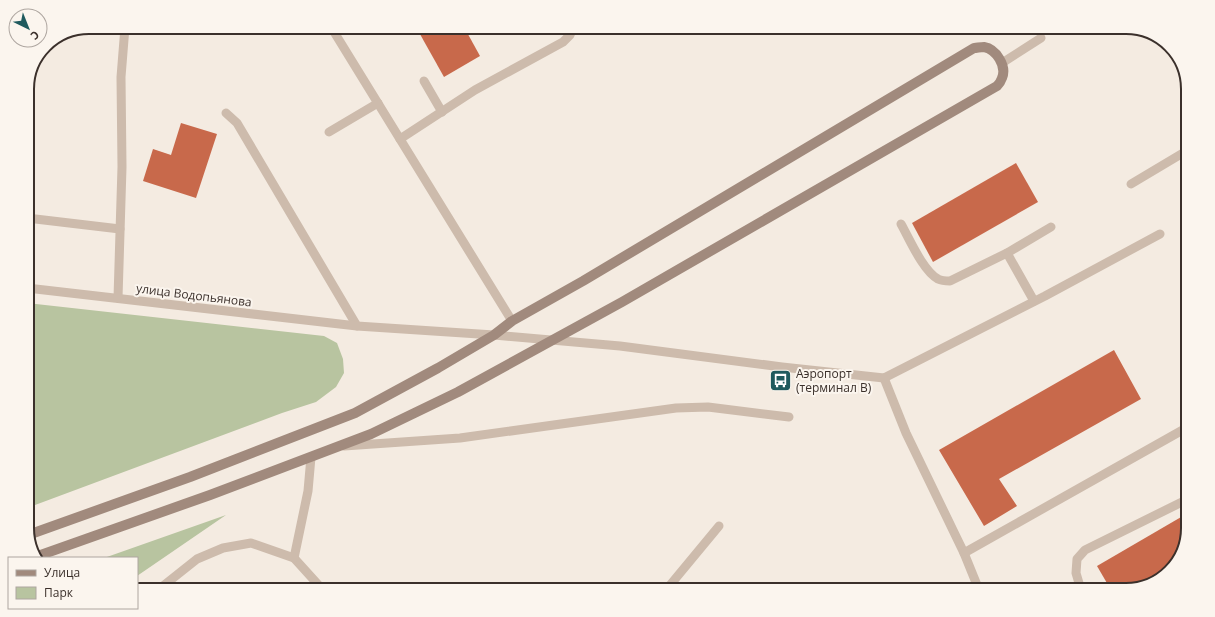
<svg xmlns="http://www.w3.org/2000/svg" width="1215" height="617" viewBox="0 0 1215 617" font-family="'Open Sans',sans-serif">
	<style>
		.green { fill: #b8c4a0 }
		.building { fill: #c8694b }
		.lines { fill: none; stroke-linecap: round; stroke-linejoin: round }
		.service { stroke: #cdbbac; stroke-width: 9 }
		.secondary { stroke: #a18a7d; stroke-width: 10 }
		.labels { text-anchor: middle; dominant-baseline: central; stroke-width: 4; stroke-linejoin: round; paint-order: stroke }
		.street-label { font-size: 12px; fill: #3b302b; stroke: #fbf5ee }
		.poi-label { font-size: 12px; fill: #3b302b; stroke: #fbf5ee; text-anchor: start }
		.rim { fill: none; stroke: #3b302b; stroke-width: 2 }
	</style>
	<rect width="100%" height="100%" fill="#f4ebe1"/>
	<g class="green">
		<path d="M27,303L324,336L337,343L343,359L344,373L336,387L316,402L282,413L27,508Z"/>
		<path d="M226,515L137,576V558H104Z"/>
	</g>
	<g class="building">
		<path d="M416,27H464L480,56L444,77Z"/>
		<path d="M181,123L217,134L196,198L143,181L153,149L171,155Z"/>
		<path d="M1016,163L1038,202L933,262L912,223Z"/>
		<path d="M1114,350L1141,399L999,479L1017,506L984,526L939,450Z"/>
		<path d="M1188,513V528L1182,555L1160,580L1126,590H1111L1097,566Z"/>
	</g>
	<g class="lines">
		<g class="service">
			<path d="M331,27L512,321"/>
			<path d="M1002,63L1041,38"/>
			<path d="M424,81L442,112"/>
			<path d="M226,113L237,123L357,326"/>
			<path d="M329,132L378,103"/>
			<path d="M400,139L475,90L563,42L570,35L573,28V27"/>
			<path d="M1131,184L1188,150"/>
			<path d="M27,218L120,229"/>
			<path d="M901,224C909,238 923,271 938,279C942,281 946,281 950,281L1007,253"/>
			<path d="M27,288L357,326L494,335L620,346L782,367L884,378L1045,296L1160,234"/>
			<path d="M118,298L122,167L121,77L125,27"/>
			<path d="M1034,301L1007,253L1051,227"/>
			<path d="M884,378L906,433L964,553L979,590"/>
			<path d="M344,446L460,438L676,408L708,407L789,417"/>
			<path d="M311,457L308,491L294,558L323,590"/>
			<path d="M964,553L1188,427"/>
			<path d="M158,590L197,559L223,548L251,543L294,558"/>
			<path d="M666,590L719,526"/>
			<path d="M1081,590L1076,573L1077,559L1085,550L1184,501L1188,500"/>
		</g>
		<path class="secondary" d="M28,535L190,477L355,413L438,368L494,335L512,321L583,281L974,48C977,48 980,47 984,47C996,49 1007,66 1002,78C1001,81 999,84 997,86L622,302L458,392L371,434L210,495L35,557"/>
	</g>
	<defs>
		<symbol id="bus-square" viewBox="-11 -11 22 22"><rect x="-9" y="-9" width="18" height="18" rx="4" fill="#1f5a5e" stroke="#fbf5ee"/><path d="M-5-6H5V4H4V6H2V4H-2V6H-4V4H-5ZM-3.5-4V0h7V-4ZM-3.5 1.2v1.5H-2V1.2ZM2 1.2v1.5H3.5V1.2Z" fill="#fff"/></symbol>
	</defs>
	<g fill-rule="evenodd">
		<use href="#bus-square" x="768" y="368" width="25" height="25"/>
	</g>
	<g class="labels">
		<g class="street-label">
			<text transform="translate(194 295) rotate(7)">улица Водопьянова</text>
		</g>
		<g class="poi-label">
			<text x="796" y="373">Аэропорт<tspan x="796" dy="14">(терминал В)</tspan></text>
		</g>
	</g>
	<path d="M0 0H1215V617H0ZM89 34H1126A55 55 0 0 1 1181 89V528A55 55 0 0 1 1126 583H89A55 55 0 0 1 34 528V89A55 55 0 0 1 89 34Z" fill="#fbf5ee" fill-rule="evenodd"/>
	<path class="rim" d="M89 34H1126A55 55 0 0 1 1181 89V528A55 55 0 0 1 1126 583H89A55 55 0 0 1 34 528V89A55 55 0 0 1 89 34Z"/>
	<rect x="8" y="557" width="130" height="52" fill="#fbf5ee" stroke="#aea6a0"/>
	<rect x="16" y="570" width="20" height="6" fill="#a18a7d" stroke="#aea6a0"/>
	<text x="44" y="577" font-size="12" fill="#3b302b">Улица</text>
	<rect x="16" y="587" width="20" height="12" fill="#b8c4a0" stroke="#aea6a0"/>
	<text x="44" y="597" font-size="12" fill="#3b302b">Парк</text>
	<g transform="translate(28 28) rotate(137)"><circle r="19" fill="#fbf5ee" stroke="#aea6a0"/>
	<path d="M0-3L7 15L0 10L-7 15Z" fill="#1f5a5e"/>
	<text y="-6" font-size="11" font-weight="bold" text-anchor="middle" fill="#3b302b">С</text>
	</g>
</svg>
